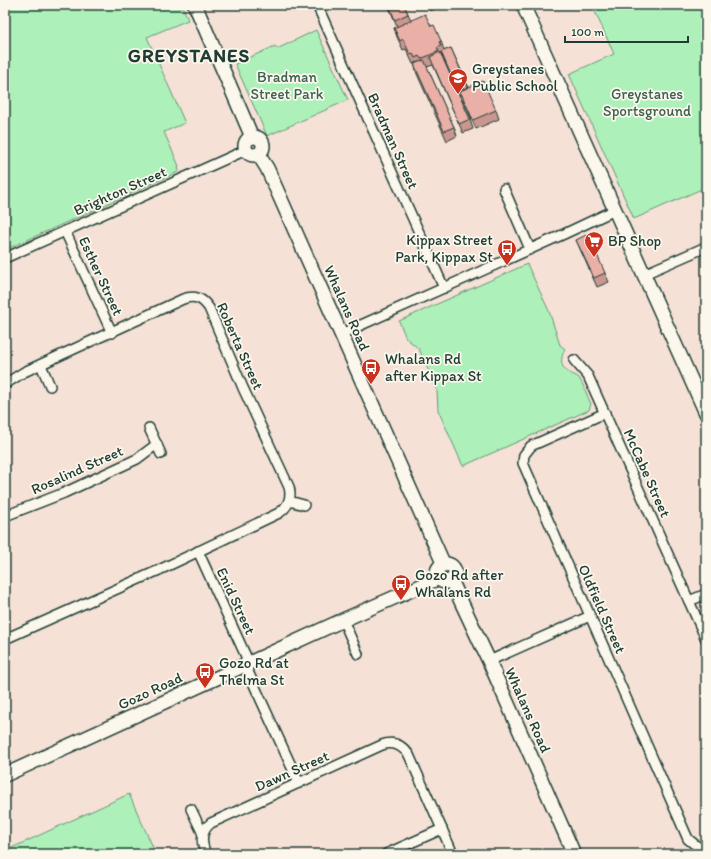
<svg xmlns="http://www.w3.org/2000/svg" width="711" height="859" viewBox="0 0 711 859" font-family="Itim,sans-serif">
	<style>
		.green { fill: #adf0b9; stroke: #669676 }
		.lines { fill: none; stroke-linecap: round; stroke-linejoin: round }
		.street-casing { stroke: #1f3d34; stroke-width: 12 }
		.secondary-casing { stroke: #1f3d34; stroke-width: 16 }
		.street { stroke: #fbf7ec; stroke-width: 9 }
		.secondary { stroke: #fbf7ec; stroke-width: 13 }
		.wall { fill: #c99690; stroke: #1f3d34 }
		.building { fill: #eaafa7; stroke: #1f3d34 }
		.labels { text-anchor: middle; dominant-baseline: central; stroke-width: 3.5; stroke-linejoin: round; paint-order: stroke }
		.poi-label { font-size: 15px; fill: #1f3d34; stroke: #fbf7ec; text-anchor: start }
		.park-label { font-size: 15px; fill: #3b614f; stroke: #fbf7ec }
		.street-label { font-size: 15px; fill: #1f3d34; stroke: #fbf7ec }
		.district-label { font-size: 19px; font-weight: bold; letter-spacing: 1px; fill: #1f3d34; stroke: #fbf7ec }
	</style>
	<rect width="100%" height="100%" fill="#f6e1d7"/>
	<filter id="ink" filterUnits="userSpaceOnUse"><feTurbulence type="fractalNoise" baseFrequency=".025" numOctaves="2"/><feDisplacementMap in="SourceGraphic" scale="8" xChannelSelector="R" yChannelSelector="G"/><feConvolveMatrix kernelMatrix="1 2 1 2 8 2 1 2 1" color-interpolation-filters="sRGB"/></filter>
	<g filter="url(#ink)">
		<g class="green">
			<path d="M5,5H182L188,20L147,37L185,123L164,132L179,166L178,167L179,170L178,172L5,250Z"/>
			<path d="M592,5H706V187L634,219L569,74L614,54Z"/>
			<path d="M316,30L348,100L267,136L235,64L275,46L277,49Z"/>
			<path d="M527,264L549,311L560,345L565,349C561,357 559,366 568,372C571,374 576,375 579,378C584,385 587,396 591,404L589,410L463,466L438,410L437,390L419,349L406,338L399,321Z"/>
			<path d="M129,794L156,854H5V851Z"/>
		</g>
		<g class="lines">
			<defs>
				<g id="street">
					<path d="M317,5L444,288"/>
					<path d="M504,189L530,249"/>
					<path d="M65,231L112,333"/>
					<path d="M5,258L246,150"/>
					<path d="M644,274L706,247"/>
					<path d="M341,334L564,234L615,210"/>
					<path d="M574,360L588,376L706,639"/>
					<path d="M41,365L50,386"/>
					<path d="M5,384L24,372L183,299C195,295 202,298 209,308L243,388L289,487C292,498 288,507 279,513L157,571L5,639"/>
					<path d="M605,413L531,446L524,455L523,463L688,839L698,847H706"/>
					<path d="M149,428L161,454"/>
					<path d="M289,501L304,505"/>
					<path d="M5,516L64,493L137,459L157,444"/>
					<path d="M198,551L249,663"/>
					<path d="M689,601L706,594"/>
					<path d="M343,620L358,654"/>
					<path d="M489,661L590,616"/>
					<path d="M245,665L299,783"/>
					<path d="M191,809L203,834"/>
					<path d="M206,854C201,843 200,831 211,823L382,745C393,741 402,745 409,755L453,854"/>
					<path d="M386,854L442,829"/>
				</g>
				<g id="secondary">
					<path d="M195,5L252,137"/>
					<path d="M523,5L706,413"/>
					<circle cx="254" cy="146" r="9"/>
					<path d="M258,154L267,168L444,565"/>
					<circle cx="446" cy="573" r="9"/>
					<path d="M451,580L489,661L574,854"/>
					<path d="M5,775L343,620L439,578"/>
				</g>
			</defs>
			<use href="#street" class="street-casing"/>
			<use href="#secondary" class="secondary-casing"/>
			<use href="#street" class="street"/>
			<use href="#secondary" class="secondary"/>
		</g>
		<g class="wall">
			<path d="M388,5H404L411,20L431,26L441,41L444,50L443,51L451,48L469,88L496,110L499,119L476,129L463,100L462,101L443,56L442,57L470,119L473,129L463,133L433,65L427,67L454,127L457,136L447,141L417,74L414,64L417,63L416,62L413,64L406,49L403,50L397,37L394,28L397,26Z"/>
			<path d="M427,5H443V6L430,11Z"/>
			<path d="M576,240L605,273L609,282L597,287L580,249Z"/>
		</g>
		<g class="building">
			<path d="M389,5H404L408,14L395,20Z"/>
			<path d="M425,14L431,26L434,25L441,41L439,42L441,46L437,48L439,51L421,59L419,56L415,58L413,53L410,54L403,39L400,41L394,28Z"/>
			<path d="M451,48L468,87L458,91L441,52Z"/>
			<path d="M440,52L470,119L459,124L430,57Z"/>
			<path d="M424,60L454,127L444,131L414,64Z"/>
			<path d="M483,81L496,110L473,120L460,91Z"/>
			<path d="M588,234L605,273L594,278L576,240Z"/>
		</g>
	</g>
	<defs>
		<symbol id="school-pin" viewBox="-11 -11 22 30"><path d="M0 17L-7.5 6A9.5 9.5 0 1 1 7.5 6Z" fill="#c8321e" stroke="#fbf7ec"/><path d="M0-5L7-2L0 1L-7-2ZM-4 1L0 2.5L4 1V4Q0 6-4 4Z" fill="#fff"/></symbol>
		<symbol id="supermarket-pin" viewBox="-11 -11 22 30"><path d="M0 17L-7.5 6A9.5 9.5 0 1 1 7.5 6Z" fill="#c8321e" stroke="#fbf7ec"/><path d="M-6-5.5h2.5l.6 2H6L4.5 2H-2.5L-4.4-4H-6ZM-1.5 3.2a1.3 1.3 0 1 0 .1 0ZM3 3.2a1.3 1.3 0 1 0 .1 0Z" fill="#fff"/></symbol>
		<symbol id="bus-pin" viewBox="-11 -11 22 30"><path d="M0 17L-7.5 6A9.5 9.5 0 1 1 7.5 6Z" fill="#c8321e" stroke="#fbf7ec"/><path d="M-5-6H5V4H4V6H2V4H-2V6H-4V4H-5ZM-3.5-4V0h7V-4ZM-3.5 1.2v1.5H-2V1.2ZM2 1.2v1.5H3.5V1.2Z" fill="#fff"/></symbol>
	</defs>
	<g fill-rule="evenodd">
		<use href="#school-pin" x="447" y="67" width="22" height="30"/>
		<use href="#supermarket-pin" x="583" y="230" width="22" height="30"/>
		<use href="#bus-pin" x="496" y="238" width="22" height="30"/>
		<use href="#bus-pin" x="360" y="357" width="22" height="30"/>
		<use href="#bus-pin" x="390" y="573" width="22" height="30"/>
		<use href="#bus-pin" x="194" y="661" width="22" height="30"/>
	</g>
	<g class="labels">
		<g class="poi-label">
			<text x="472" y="69">Greystanes<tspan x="472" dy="17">Public School</tspan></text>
			<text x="493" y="240" text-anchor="end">Kippax Street<tspan x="493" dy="17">Park, Kippax St</tspan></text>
			<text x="608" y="241">BP Shop</text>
			<text x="385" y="359">Whalans Rd<tspan x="385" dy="17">after Kippax St</tspan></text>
			<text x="415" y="575">Gozo Rd after<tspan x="415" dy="17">Whalans Rd</tspan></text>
			<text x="219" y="663">Gozo Rd at<tspan x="219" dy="17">Thelma St</tspan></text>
		</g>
		<g class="park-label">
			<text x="287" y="77">Bradman<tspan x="287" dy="17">Street Park</tspan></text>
			<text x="647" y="94">Greystanes<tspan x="647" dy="17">Sportsground</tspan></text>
		</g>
		<g class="street-label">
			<text transform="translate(393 141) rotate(66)">Bradman Street</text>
			<text transform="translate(120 191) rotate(-24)">Brighton Street</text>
			<text transform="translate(101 276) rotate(65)">Esther Street</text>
			<text transform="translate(347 308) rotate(66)">Whalans Road</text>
			<text transform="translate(240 346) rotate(66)">Roberta Street</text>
			<text transform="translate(77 470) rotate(-24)">Rosalind Street</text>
			<text transform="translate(647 473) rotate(66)">McCabe Street</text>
			<text transform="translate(236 601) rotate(65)">Enid Street</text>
			<text transform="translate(602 609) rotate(66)">Oldfield Street</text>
			<text transform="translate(150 691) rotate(-25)">Gozo Road</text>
			<text transform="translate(528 710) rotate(66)">Whalans Road</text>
			<text transform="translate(292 771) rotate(-24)">Dawn Street</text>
		</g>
		<g class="district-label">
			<text x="189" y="55">GREYSTANES</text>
		</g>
	</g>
	<rect width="711" height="859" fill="none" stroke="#fbf7ec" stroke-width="20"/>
	<rect x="10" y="10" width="691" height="839" fill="none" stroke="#1f3d34" stroke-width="1.5" filter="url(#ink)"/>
	<path d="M565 36v6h123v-6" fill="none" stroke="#1f3d34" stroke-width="2"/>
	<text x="571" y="36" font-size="12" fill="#1f3d34" stroke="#fbf7ec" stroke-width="3" paint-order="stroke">100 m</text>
</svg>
